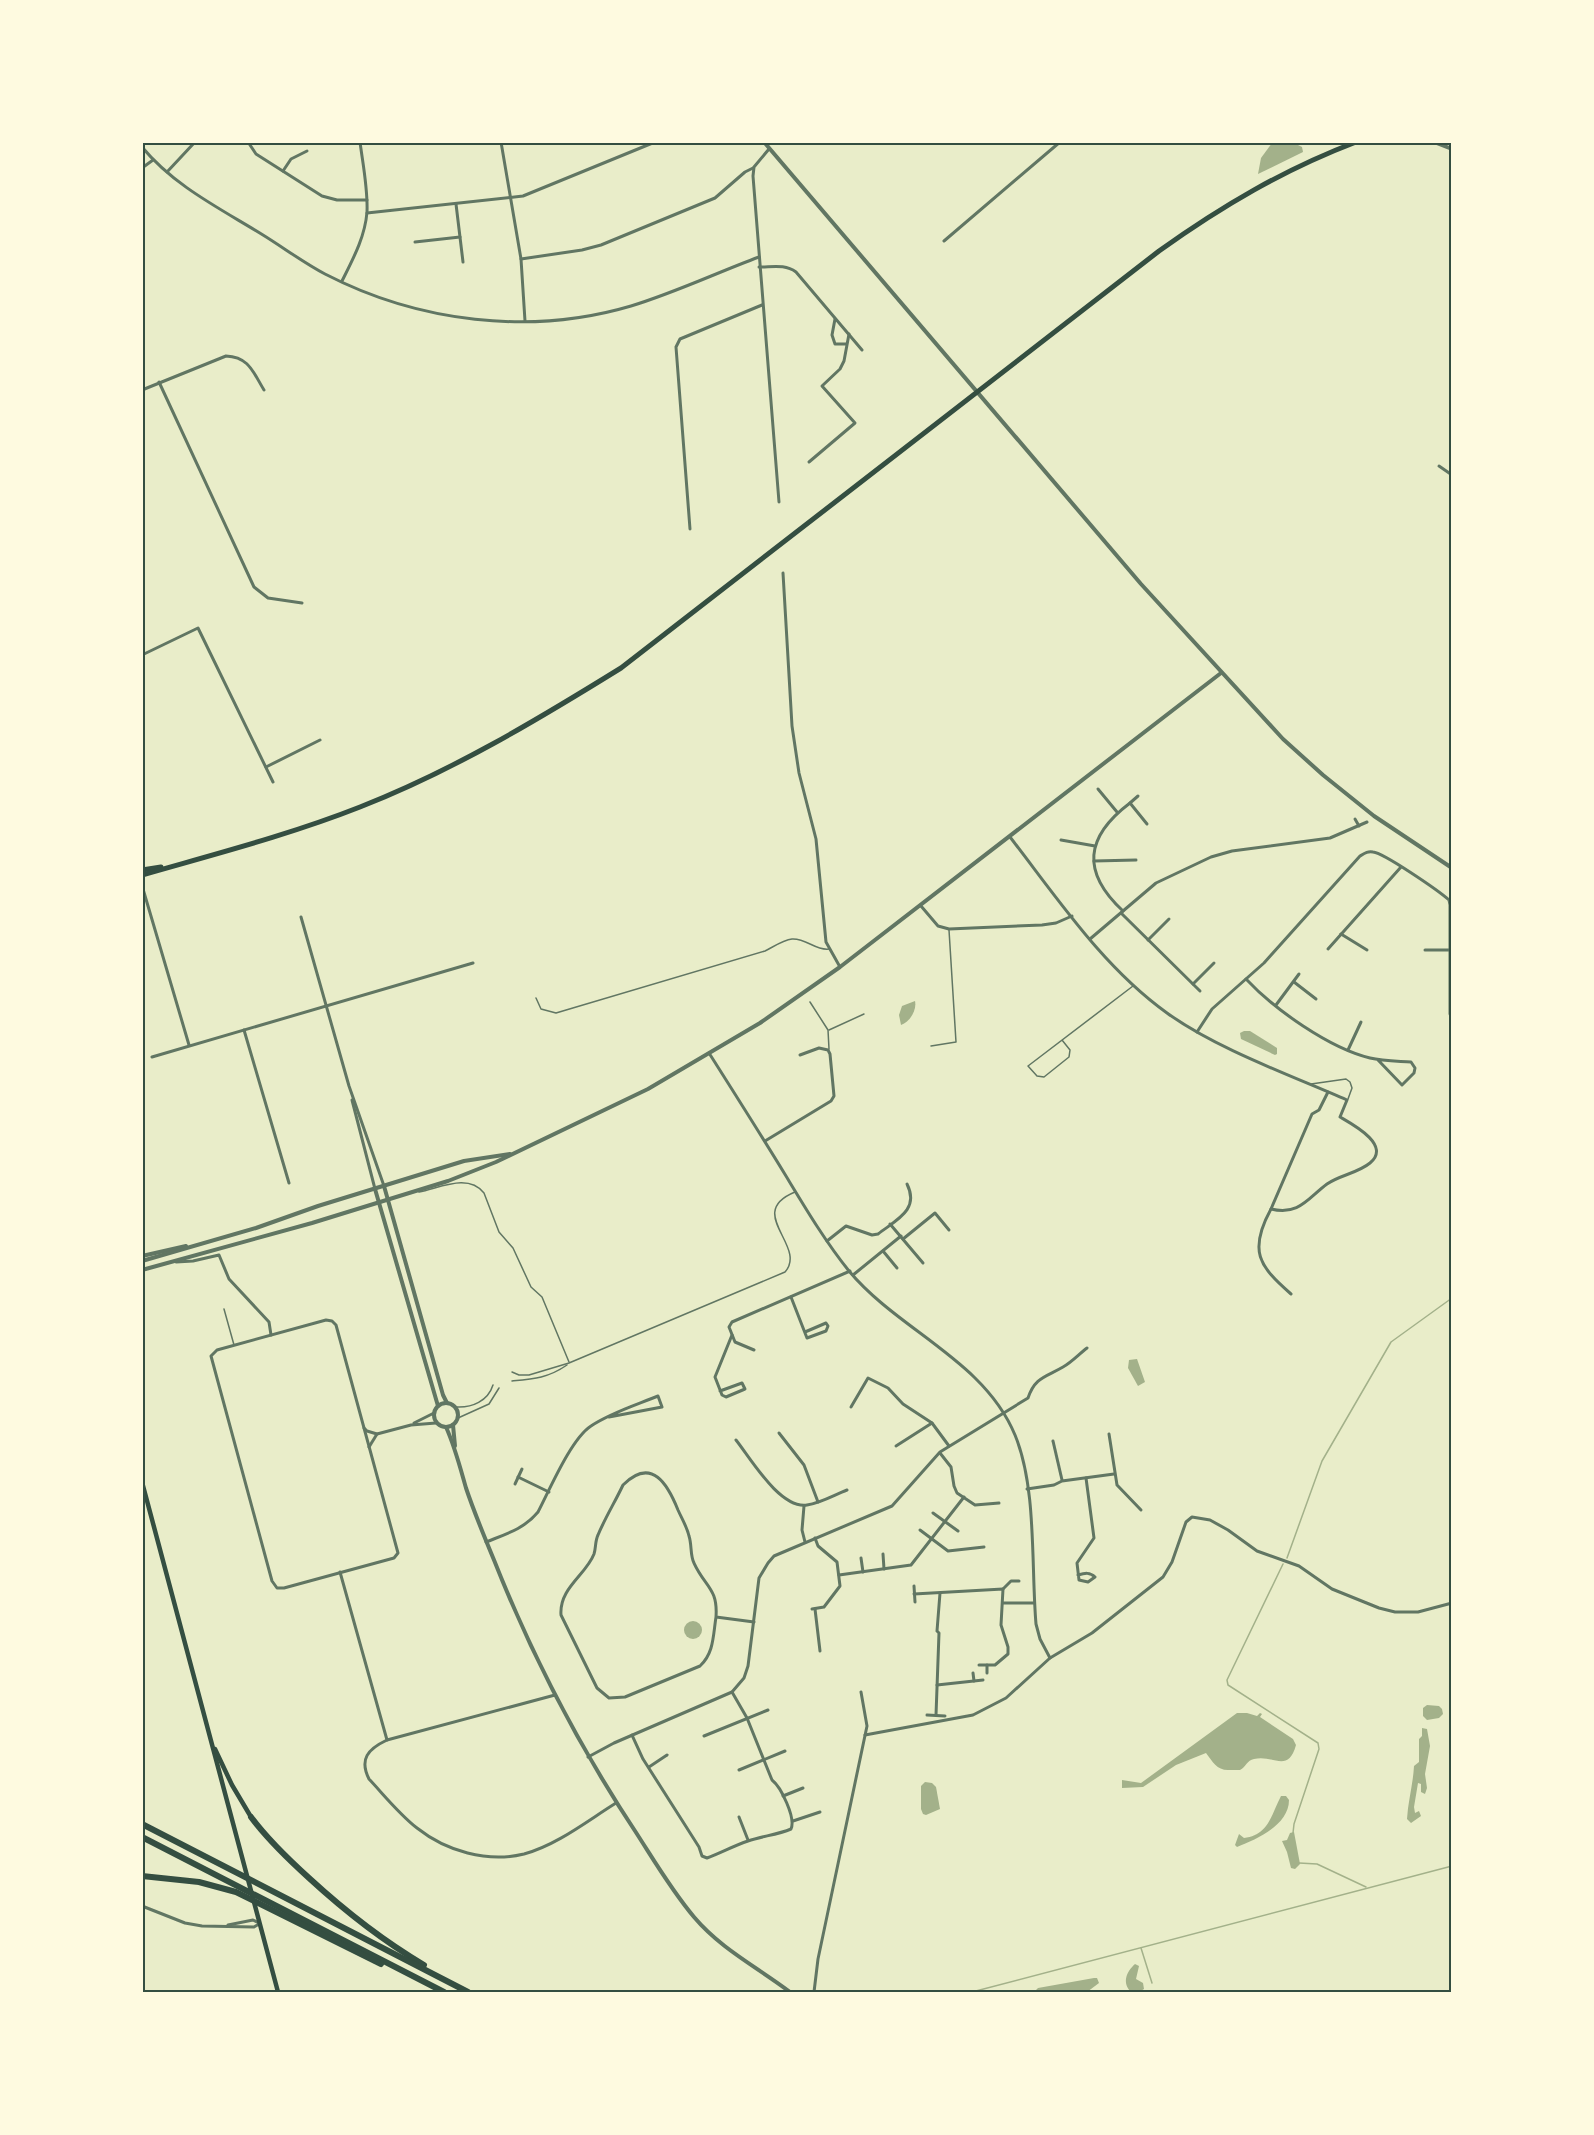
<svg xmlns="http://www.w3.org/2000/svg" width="1594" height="2135" viewBox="0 0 1594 2135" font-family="'Nunito Sans',sans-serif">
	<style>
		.water { fill: #a3b18a }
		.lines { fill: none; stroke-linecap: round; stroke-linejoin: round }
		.stream { stroke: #a3b18a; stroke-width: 1.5 }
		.service { stroke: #617663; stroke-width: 1.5 }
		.minor { stroke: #617663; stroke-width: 3 }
		.tertiary { stroke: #617663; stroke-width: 4 }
		.secondary { stroke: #344e41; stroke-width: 4.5 }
		.trunk { stroke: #344e41; stroke-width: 5 }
		.motorway { stroke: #344e41; stroke-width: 6 }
		.neatline { fill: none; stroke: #344e41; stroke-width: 2 }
	</style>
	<rect width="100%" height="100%" fill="#e9edc9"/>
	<g class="water">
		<path d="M1272,143H1294L1302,147L1303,152L1258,174L1261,158Z"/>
		<path d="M915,1001C917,1010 910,1022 901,1025L899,1015L902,1006Z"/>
		<path d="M1244,1031H1250L1277,1048V1054L1275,1055L1241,1039L1240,1033Z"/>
		<path d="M1137,1359L1145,1382L1138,1386L1128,1368L1129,1360Z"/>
		<circle cx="693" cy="1630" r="9"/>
		<path d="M1427,1705L1439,1706L1442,1709L1443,1714L1439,1718L1427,1720L1423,1716V1708Z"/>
		<path d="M1237,1713H1247L1257,1716L1260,1713L1262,1714L1260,1717L1293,1739L1296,1745C1288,1774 1273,1754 1254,1759C1247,1760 1246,1767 1240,1770C1239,1770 1231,1770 1230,1770C1217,1771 1213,1762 1206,1753L1176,1765L1143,1787L1122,1788V1780L1141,1783Z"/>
		<path d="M1422,1728L1427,1729L1430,1746L1425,1774L1427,1788L1425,1794L1421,1792V1784L1418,1783L1414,1807L1415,1813L1419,1811L1421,1816L1411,1823L1407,1819C1408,1801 1413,1785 1414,1766L1419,1762V1739L1422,1736Z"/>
		<path d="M925,1782L932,1783L936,1787L940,1809L926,1815L923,1814L921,1809V1786Z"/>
		<path d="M1281,1796H1286L1289,1800C1289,1825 1257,1839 1237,1847L1235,1845L1239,1834L1244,1838C1269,1835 1271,1815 1281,1796Z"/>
		<path d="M1294,1832L1300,1864L1295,1869L1291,1868L1287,1852L1282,1841L1287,1840L1290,1833Z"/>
		<path d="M1135,1964L1139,1966L1136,1979L1143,1983L1144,1989L1139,1992H1131C1122,1983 1126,1972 1135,1964Z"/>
		<path d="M1094,1978H1097L1099,1983L1087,1992H1023L1028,1990L1034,1992L1038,1988Z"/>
	</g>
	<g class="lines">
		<g class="stream">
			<path d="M1287,1558L1322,1461L1391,1342L1452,1298"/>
			<path d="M1283,1564L1227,1680L1228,1685L1318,1743L1319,1749L1294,1824L1293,1833"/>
			<path d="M1299,1863L1317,1864L1366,1887"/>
			<path d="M1141,1948L1152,1983"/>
			<path d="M972,1992L1452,1866"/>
		</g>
		<g class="service">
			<path d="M536,998L541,1009L556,1013L765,951C773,947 783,940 792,939C806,938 816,951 829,949"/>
			<path d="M810,1002L828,1030L829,1049"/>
			<path d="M829,1030L864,1014"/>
			<path d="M1062,1040L1070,1050L1069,1057L1044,1077L1037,1076L1028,1066L1133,986"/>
			<path d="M931,1046L956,1042L949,930"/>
			<path d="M1311,1084L1346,1079L1350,1082L1352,1088L1348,1099"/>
			<path d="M419,1192C440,1188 468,1173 484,1193L499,1232L513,1248L531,1287L542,1297L569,1362"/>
			<path d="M224,1309L234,1345"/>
			<path d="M512,1372L519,1375H529L569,1363L785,1272C808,1246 744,1213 795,1192"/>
			<path d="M512,1381C534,1379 548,1378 567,1365"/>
			<path d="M456,1407C472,1408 488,1401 493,1385"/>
			<path d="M458,1418L489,1404L499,1388"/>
		</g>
		<g class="minor">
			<path d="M248,142L256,154L322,196L337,200H367"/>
			<path d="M501,142L521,259L525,321"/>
			<path d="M142,147C174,186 221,209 263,235C284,248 304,263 325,274C418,322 530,336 631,306C674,293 716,273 759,257"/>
			<path d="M769,149L754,167L753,176L779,502"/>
			<path d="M142,168L153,160"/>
			<path d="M283,171L291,159L307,151"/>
			<path d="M167,172L195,142"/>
			<path d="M456,204L463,262"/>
			<path d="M367,213L523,196L655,142"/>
			<path d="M944,241L1060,142"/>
			<path d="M415,242L460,237"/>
			<path d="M521,259L582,250L601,245L715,198L745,172L753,168"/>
			<path d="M759,267C773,267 785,264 796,272L862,350"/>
			<path d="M342,281C353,259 365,237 367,212C368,189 363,165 360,142"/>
			<path d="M835,319L832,335L835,344H846"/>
			<path d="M159,382L254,587L268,598L302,603"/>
			<path d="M142,390L226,356C249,357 253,372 264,390"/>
			<path d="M809,462L855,423L822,386L840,369L844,361L849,334"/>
			<path d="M1439,466L1452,475"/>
			<path d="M690,529L676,347L680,339L762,305"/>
			<path d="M783,573L792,726L799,773L816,839L826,942L840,967"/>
			<path d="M142,655L198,628L273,782"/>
			<path d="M266,767L320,740"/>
			<path d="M1098,789L1117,812"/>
			<path d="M1130,803L1138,796"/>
			<path d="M1355,819L1359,826"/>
			<path d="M1010,837C1058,899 1103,967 1167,1013C1217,1049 1290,1075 1347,1100L1340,1117C1352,1124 1392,1145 1370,1163C1358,1173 1340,1175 1327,1184C1308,1198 1299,1216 1271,1209C1248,1251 1259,1266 1291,1294"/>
			<path d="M1061,840L1095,846"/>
			<path d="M1094,861L1136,860"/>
			<path d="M143,889L189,1045"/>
			<path d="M921,906L938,926L949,929L1042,925L1056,923L1072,916"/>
			<path d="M1123,911C1081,872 1085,837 1130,803L1147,824"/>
			<path d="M1121,913L1200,991"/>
			<path d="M301,917L349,1086L384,1186"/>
			<path d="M1341,934L1367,950"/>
			<path d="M1090,939L1156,883L1211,857L1232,851L1330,838L1367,822"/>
			<path d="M1148,940L1169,919"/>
			<path d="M1328,949L1401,867"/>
			<path d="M1425,950H1450"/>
			<path d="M1246,979C1274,1009 1329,1048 1370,1058C1383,1061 1397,1061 1411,1062L1415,1068L1414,1073L1402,1085L1378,1060"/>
			<path d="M1294,982L1316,999"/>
			<path d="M1193,984L1214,963"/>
			<path d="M1276,1005L1299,974"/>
			<path d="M244,1030L289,1183"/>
			<path d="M1197,1032L1212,1009L1264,963L1360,856C1365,853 1368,851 1373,852C1384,853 1439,891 1449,900L1450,905V1014"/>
			<path d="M1348,1050L1361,1022"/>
			<path d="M709,1053C735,1094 761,1135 786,1176C806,1209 825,1241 849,1271C899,1331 984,1360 1015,1435C1037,1488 1031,1566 1036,1624L1040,1639L1050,1658"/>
			<path d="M152,1057L473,963"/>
			<path d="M352,1100L375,1189"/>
			<path d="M765,1141L831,1101L834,1096L830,1054L828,1050L819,1048L800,1055"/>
			<path d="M1271,1209L1312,1114L1319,1110L1328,1092"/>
			<path d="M890,1224L923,1263"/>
			<path d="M903,1239L935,1213L949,1230"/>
			<path d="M827,1241L846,1226L872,1235L878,1234C896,1220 920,1210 907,1184"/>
			<path d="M883,1251L897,1268"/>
			<path d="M176,1262L193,1261L219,1255L229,1279L269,1322L271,1335"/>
			<path d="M853,1275L901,1236"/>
			<path d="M791,1297L807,1338L826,1331L828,1326L826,1323L805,1332"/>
			<path d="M326,1320L332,1321L336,1325L398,1553L394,1558L284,1588H277L272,1581L211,1356L217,1350Z"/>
			<path d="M754,1350L735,1342L729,1327L732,1322L850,1271"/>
			<path d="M720,1391L742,1383L745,1389L726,1397L722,1395L715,1377L732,1335"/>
			<path d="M851,1407L868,1378L888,1388L903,1404L932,1423L949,1446"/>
			<path d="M414,1423L434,1413"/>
			<path d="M364,1428L367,1431L377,1434L411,1425L436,1423"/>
			<path d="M779,1433L804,1465L818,1502"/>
			<path d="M1109,1434L1117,1485L1141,1510"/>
			<path d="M736,1440C751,1459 780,1509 807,1505C821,1503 834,1495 847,1490"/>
			<path d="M1053,1441L1062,1480"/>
			<path d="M896,1446L932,1423"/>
			<path d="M369,1447L377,1434"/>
			<path d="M940,1453L951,1467L954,1486L957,1493L975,1505L999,1503"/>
			<path d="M518,1477L549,1492"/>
			<path d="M515,1484L522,1469"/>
			<path d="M1027,1489L1054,1485L1062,1481L1114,1474"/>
			<path d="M804,1506L802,1530L805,1542"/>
			<path d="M933,1513L958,1531"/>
			<path d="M920,1530L948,1551L984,1547"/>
			<path d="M486,1542C506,1534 524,1529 538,1512C550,1489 571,1439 591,1426C610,1413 636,1405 658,1396L662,1407L609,1417"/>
			<path d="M883,1554L884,1569"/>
			<path d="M861,1558L863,1572"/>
			<path d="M340,1572L387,1740"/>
			<path d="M839,1575L911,1565L964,1497"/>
			<path d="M1078,1575C1085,1573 1090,1572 1095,1577L1088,1582L1079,1580L1077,1563L1094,1538L1086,1478"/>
			<path d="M914,1586L915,1602"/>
			<path d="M1003,1589L1011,1581H1019"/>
			<path d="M914,1594L1003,1589L1001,1625L1008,1647V1654L995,1665H979"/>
			<path d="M1003,1603H1034"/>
			<path d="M812,1609L824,1607L840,1586L837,1562L818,1546L815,1538"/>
			<path d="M815,1609L820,1651"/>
			<path d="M716,1617C713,1636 714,1653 700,1666L625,1697L609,1698L597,1688L561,1615C559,1588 586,1575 594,1554C596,1548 595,1541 598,1535C605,1518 615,1502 623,1485C652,1456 668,1485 678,1510C682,1519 687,1527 689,1536C692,1545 690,1555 694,1563C705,1587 718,1588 716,1617L754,1622"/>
			<path d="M987,1665V1673"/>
			<path d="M973,1673L974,1681"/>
			<path d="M937,1685L983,1680"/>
			<path d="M555,1695L387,1740C368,1749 359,1759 369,1779C384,1795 399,1814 417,1828C446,1851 487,1863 524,1854C557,1845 587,1821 616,1803"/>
			<path d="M927,1715L945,1716"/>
			<path d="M936,1715L939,1633L937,1631L940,1593"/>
			<path d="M632,1735L643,1759L699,1847L702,1856L707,1858C721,1853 733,1846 748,1841C762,1836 777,1835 791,1829C796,1818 781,1787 772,1780L747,1718L732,1692"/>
			<path d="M865,1735L973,1715L1006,1698L1050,1658L1092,1633L1163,1577L1172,1562L1186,1522L1192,1517L1210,1520L1228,1530L1257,1551L1299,1566L1332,1589L1379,1608L1395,1612H1418L1452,1603"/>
			<path d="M704,1736L768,1710"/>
			<path d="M588,1757L614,1743L732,1692L744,1678L748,1666L759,1578L768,1563L774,1556L892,1506L940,1452L1028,1398C1035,1377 1046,1377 1063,1367C1072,1362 1079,1354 1087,1348"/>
			<path d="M649,1767L667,1755"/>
			<path d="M739,1770L785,1751"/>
			<path d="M783,1796L803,1788"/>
			<path d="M739,1817L748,1840"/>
			<path d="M793,1821L820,1812"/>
			<path d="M142,1906L185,1923L202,1926L254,1927L259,1924"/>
			<path d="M228,1925L253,1920L259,1923"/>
			<path d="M814,1992L818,1959L867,1726L861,1692"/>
		</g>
		<g class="tertiary">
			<path d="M764,142L1141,584L1283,739L1323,775L1374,816L1452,868"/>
			<path d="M1434,142L1452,149"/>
			<path d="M384,1186L443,1395L447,1403"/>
			<path d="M375,1189L438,1406"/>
			<path d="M142,1256L186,1246"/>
			<path d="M142,1261L256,1228L318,1206L464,1161L510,1154"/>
			<path d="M142,1270L312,1223L448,1181L496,1162L648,1089L760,1023L840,967L1221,673"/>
			<circle cx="446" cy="1415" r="12"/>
			<path d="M453,1425L455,1446"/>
			<path d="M446,1427C455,1447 460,1467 466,1488C474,1512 484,1536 494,1560C532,1656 580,1748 637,1834C655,1862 672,1891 694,1917C721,1949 757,1967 790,1992"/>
		</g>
		<g class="secondary">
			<path d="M142,1482L278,1992"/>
			<path d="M215,1749L232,1785L251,1817"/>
		</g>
		<g class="trunk">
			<path d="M142,870L161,867"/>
			<path d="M142,875C215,854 289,835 360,807C452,771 537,720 621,668L1159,251C1222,206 1283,170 1356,142"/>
		</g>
		<g class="motorway">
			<path d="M251,1817C268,1840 288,1859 309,1878C346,1912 380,1939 424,1965"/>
			<path d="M142,1824L468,1992"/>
			<path d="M142,1837L444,1992"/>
			<path d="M142,1876L199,1882L236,1892L381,1964"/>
		</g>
	</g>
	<rect width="1594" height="2135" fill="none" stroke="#fefae0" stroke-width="288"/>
	<rect x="144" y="144" width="1306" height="1847" class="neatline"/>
</svg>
